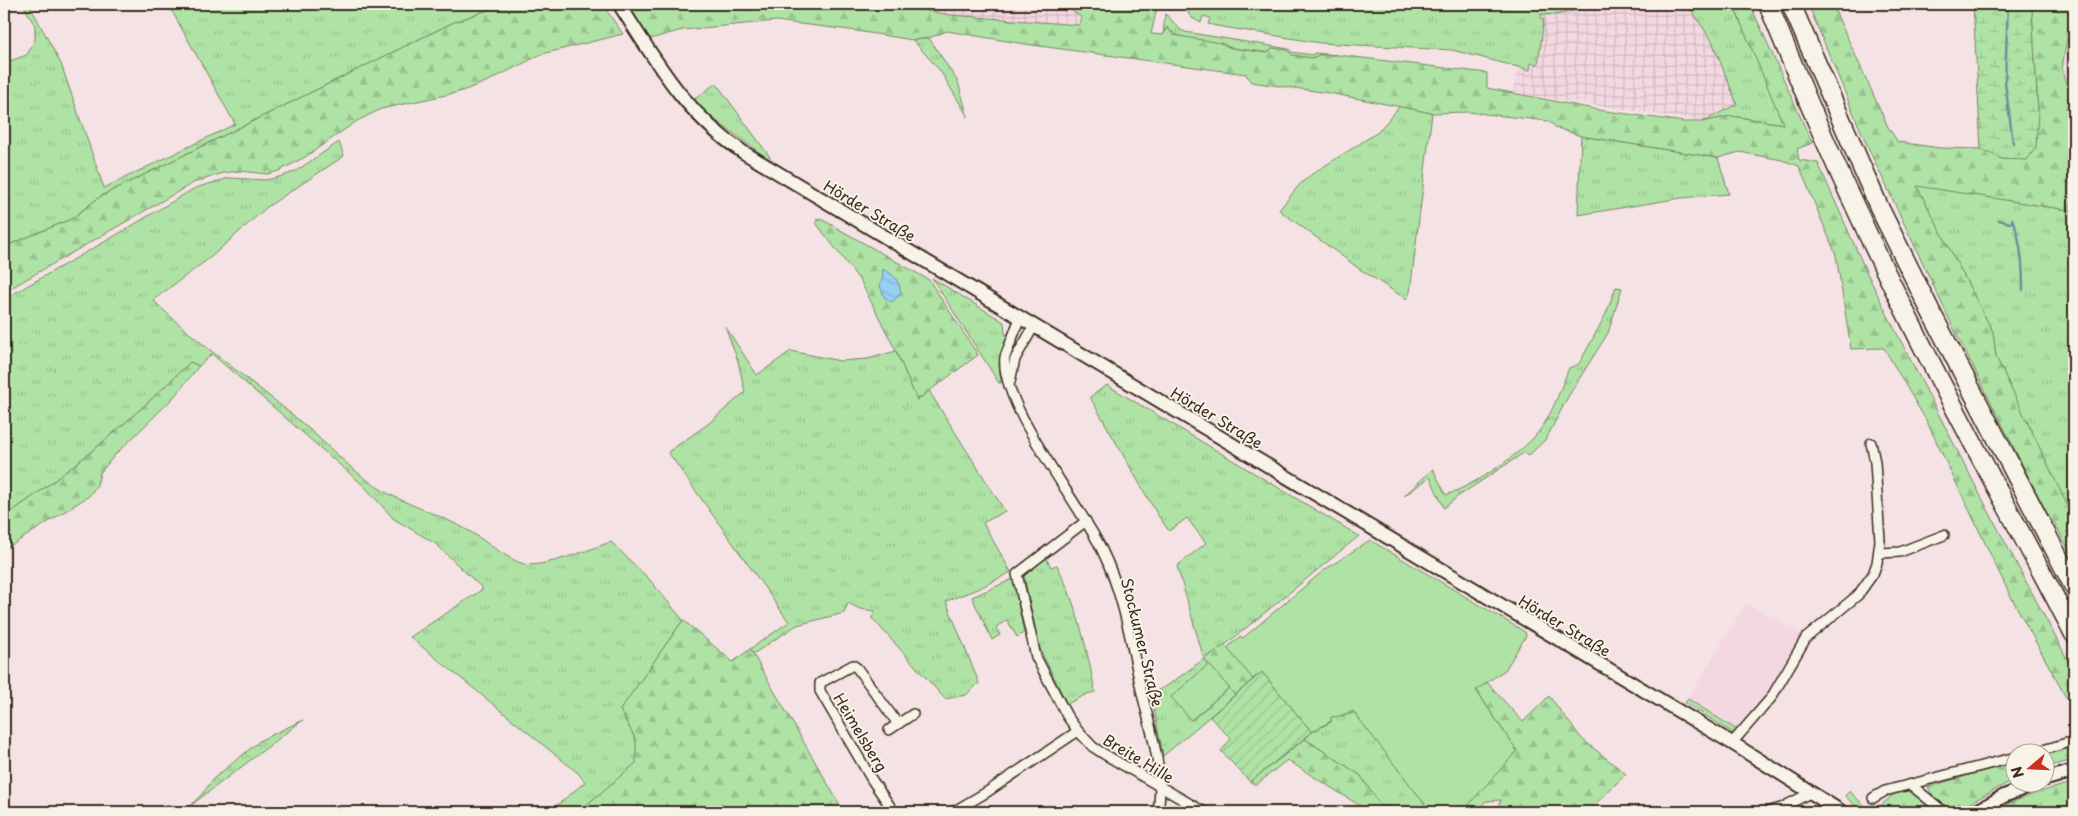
<svg xmlns="http://www.w3.org/2000/svg" width="2078" height="816" viewBox="0 0 2078 816" font-family="'Playpen Sans',sans-serif">
	<style>
		.built { fill: #f3d7e1 }
		.industrial { fill: url(#industrial-grid) }
		.grass { fill: url(#grass-tufts); stroke: #758662 }
		.forest { fill: url(#forest-firs); stroke: #758662 }
		.wetland { fill: url(#wetland-marsh); stroke: #758662 }
		.garden { fill: url(#garden-furrows); stroke: #758662 }
		.pitch { fill: #afe3a5; stroke: #758662 }
		.water { fill: url(#water-waves); stroke: #718e9f }
		.lines { fill: none; stroke-linecap: round; stroke-linejoin: round }
		.stream { stroke: #718e9f; stroke-width: 2.5 }
		.minor-casing { stroke: #3b2a1e; stroke-width: 12 }
		.secondary-casing { stroke: #3b2a1e; stroke-width: 16 }
		.motorway-casing { stroke: #3b2a1e; stroke-width: 21 }
		.minor { stroke: #f7f3e8; stroke-width: 9 }
		.secondary { stroke: #f7f3e8; stroke-width: 12 }
		.motorway { stroke: #f7f3e8; stroke-width: 18 }
		.labels { text-anchor: middle; dominant-baseline: central; stroke-width: 4; stroke-linejoin: round; paint-order: stroke }
		.street-label { font-size: 15px; fill: #3b2a1e; stroke: #f7f3e8 }
	</style>
	<defs>
		<pattern id="industrial-grid" width="8" height="8" patternUnits="userSpaceOnUse" patternTransform="scale(1.25)"><rect width="8" height="8" fill="#f3d7e1"/><path d="M0 4h8M4 0v8" fill="none" stroke="#d1b9c1"/></pattern>
		<pattern id="grass-tufts" width="24" height="20" patternUnits="userSpaceOnUse" patternTransform="scale(1.25)"><rect width="24" height="20" fill="#afe3a5"/><path d="M3 7l-1-3M5 7V3M7 7l1-3M15 17l-1-3M17 17v-4M19 17l1-3" fill="none" stroke="#97c38e"/></pattern>
		<pattern id="forest-firs" width="22" height="20" patternUnits="userSpaceOnUse" patternTransform="scale(1.25)"><rect width="22" height="20" fill="#afe3a5"/><path d="M5 1l3.5 6h-7zM16 11l3.5 6h-7z" fill="#97c38e"/></pattern>
		<pattern id="wetland-marsh" width="20" height="14" patternUnits="userSpaceOnUse" patternTransform="scale(1.25)"><rect width="20" height="14" fill="#afe3a5"/><path d="M1 5h8M5 5V1M11 12h8M15 12V8" fill="none" stroke="#97c38e"/></pattern>
		<pattern id="garden-furrows" width="10" height="10" patternUnits="userSpaceOnUse" patternTransform="scale(1.25)"><rect width="10" height="10" fill="#afe3a5"/><path d="M-1 1l2-2M0 10L10 0M9 11l2-2" fill="none" stroke="#97c38e"/></pattern>
		<pattern id="water-waves" width="16" height="10" patternUnits="userSpaceOnUse" patternTransform="scale(1.25)"><rect width="16" height="10" fill="#95d0f5"/><path d="M0 5q4-4 8 0t8 0" fill="none" stroke="#81b3d2"/></pattern>
	</defs>
	<rect width="100%" height="100%" fill="#f5e2e4"/>
	<filter id="ink" filterUnits="userSpaceOnUse"><feTurbulence type="fractalNoise" baseFrequency=".02" numOctaves="2"/><feDisplacementMap in="SourceGraphic" scale="10" xChannelSelector="R" yChannelSelector="G"/><feConvolveMatrix kernelMatrix="1 2 1 2 8 2 1 2 1" color-interpolation-filters="sRGB"/></filter>
	<g filter="url(#ink)">
		<g class="built">
			<path d="M2069,30H2074V108L2062,68Z"/>
			<path d="M1746,603L1802,635L1797,640L1780,675L1767,695L1737,730L1688,699Z"/>
		</g>
		<g class="industrial">
			<path d="M891,4H1062L1083,18L1079,25L1026,22L950,15Z"/>
			<path d="M1533,4H1700L1741,102L1702,121L1513,93L1519,67L1525,69L1533,66L1535,55Z"/>
		</g>
		<g class="grass">
			<path d="M23,4H29L61,64L104,188L235,124L168,4H504L452,23L101,196L71,219L4,247V63L27,55L35,40V26Z"/>
			<path d="M1276,4H1602L1555,15L1541,14V19H1544L1538,64L1531,63L1530,70L1452,50L1320,43L1217,26L1208,24L1210,18L1203,16L1201,23L1192,18L1188,13L1189,5L1271,10Z"/>
			<path d="M1675,4H1733L1784,124L1731,116L1702,122L1737,104L1712,41L1692,11Z"/>
			<path d="M1165,14C1173,19 1175,28 1185,32L1289,49L1291,52L1313,55L1314,53L1338,55H1319L1312,58L1231,48C1211,38 1182,43 1166,28L1163,35Z"/>
			<path d="M929,38L958,82L968,117L941,72L913,40Z"/>
			<path d="M716,83L770,157V160L711,117L708,120L691,102Z"/>
			<path d="M1400,106L1432,113L1410,292L1406,299L1361,270L1279,210L1300,184L1312,174L1378,132Z"/>
			<path d="M1581,136L1718,158L1729,194L1681,198L1578,215Z"/>
			<path d="M339,142L344,156L267,207L211,257L153,300C197,344 249,378 296,418C326,442 353,474 387,493C413,507 443,516 469,531C486,541 506,559 524,564C541,569 593,548 611,542L649,579L683,620L620,710L636,740L637,763L578,812H549L585,782L578,773L410,637L483,589L436,544L394,519L363,485L212,354L199,366L190,362C131,421 72,470 4,517V299L113,237L195,188L229,178L266,180L283,176L296,171Z"/>
			<path d="M1916,185L2074,211V515L2071,514L1996,357L1993,332Z"/>
			<path d="M932,278L1004,322L1005,334L1008,335L999,364L1001,383H999Z"/>
			<path d="M1616,287L1622,288L1608,333L1569,395L1546,439L1528,456L1525,452L1457,497L1444,508L1430,477L1404,496L1433,469L1446,495C1474,485 1526,452 1542,427C1554,409 1561,388 1569,368L1579,364L1606,314Z"/>
			<path d="M725,326L757,375L791,351L840,361L868,359L896,351L917,400L929,391L1005,511L983,523L1011,572L980,588L946,601L979,683L966,695L945,699L872,618L875,611L860,609L848,603L844,613L797,625L753,654L750,649L789,622L668,452L708,424L745,392L738,361Z"/>
			<path d="M1107,385L1359,536L1225,645L1204,659L1209,664L1172,697L1192,720L1229,688L1235,695L1163,756L1151,693L1167,686L1204,659L1177,566L1206,543L1187,518L1169,531L1157,514L1090,397Z"/>
			<path d="M1046,558L1051,567L1057,565C1077,605 1087,648 1095,692L1087,694L1067,704L1040,649L1024,576Z"/>
			<path d="M1013,579L1024,633L1017,637L1007,620L996,627L1000,635L992,640L972,597Z"/>
			<path d="M1688,699L1737,730L1735,734L1685,703Z"/>
			<path d="M1365,702V726L1429,809L1425,812H1388L1378,802L1360,775L1305,739L1312,732L1331,722L1330,717C1336,715 1338,716 1343,715C1351,715 1359,707 1365,702Z"/>
			<path d="M303,720L190,806L203,793L213,779L261,740Z"/>
		</g>
		<g class="forest">
			<path d="M504,4H602L623,34L542,54L486,82L459,92L381,109L357,121L305,157L279,171L267,174L240,171L223,173L193,183L4,292V247L71,219L101,196L452,23Z"/>
			<path d="M627,4H891L950,15L1079,25L1082,18L1062,4H1158L1151,34L1163,35L1167,27L1173,35L1220,43L1231,48L1267,53L1273,48L1287,50L1292,55L1312,58L1319,55H1338L1487,73V88L1599,110L1684,122H1702L1731,116L1783,124L1733,4H1750L1812,143L1797,149L1799,160L1818,163L1866,271L1892,324L1987,508L2074,672V712L2009,593L1927,422L1884,348L1851,349L1836,255L1799,166L1782,160L1740,152L1718,158L1581,136L1557,128L1548,121L1468,112L1432,113L1329,93L1251,82L1246,74L1025,44L947,31L929,38L913,40L850,30L776,21L682,30L650,39Z"/>
			<path d="M1189,4H1276L1271,10Z"/>
			<path d="M1808,4H1832L1888,127L1898,142L1940,148L1981,149L2002,159H2010L2038,112L2032,10L2034,4H2073L2062,68L2074,108V211L1917,186L1993,332L1996,357L2074,519V560L2054,522L2052,523L1954,329L1866,143Z"/>
			<path d="M817,219H821L929,280L978,355L917,400L896,351L861,282L816,223Z"/>
			<path d="M190,362L199,366L173,398L114,456L100,473L97,485L89,496L4,550V517C72,470 131,421 190,362Z"/>
			<path d="M683,620L733,662L750,649L844,812H578L636,763V740L620,710Z"/>
			<path d="M1438,628L1523,722L1549,696L1582,739L1626,774L1587,812H1496L1501,800L1486,801L1476,812H1425L1428,808L1517,751L1469,679L1343,716L1337,714L1331,717V721L1312,732L1261,672L1235,695L1204,659L1225,645L1228,648L1241,636L1242,638Z"/>
			<path d="M1305,739L1360,775L1378,802L1388,812H1370L1287,760L1256,785L1250,782Z"/>
			<path d="M2074,745V760L2046,767V754Z"/>
			<path d="M2015,762V779L1953,812L1936,801L1928,787Z"/>
			<path d="M2074,783V812H1991C2018,799 2045,789 2074,783Z"/>
			<path d="M1849,791L1868,809H1877L1894,794L1909,791L1922,800L1935,812H1862L1845,796Z"/>
		</g>
		<path class="wetland" d="M1973,4H2034L2032,10L2038,112L2036,147L2027,160L2002,159L1981,149Z"/>
		<path class="garden" d="M1262,672L1312,732L1250,782L1221,751L1231,739L1210,717Z"/>
		<g class="pitch">
			<path d="M1370,540L1525,632L1526,636L1505,670L1476,690L1517,751L1462,812H1431L1353,711C1346,714 1338,717 1331,717V721L1312,732L1262,672L1253,679L1227,648L1241,636L1243,638L1323,571Z"/>
			<path d="M1209,664L1229,688L1191,720L1171,697Z"/>
		</g>
		<path class="water" d="M882,269C894,274 900,281 901,294L892,302L885,298L880,286L883,276Z"/>
		<g class="lines">
			<g class="stream">
				<path d="M2008,4L2005,82L2013,143"/>
				<path d="M2012,219C2022,240 2023,268 2023,290"/>
				<path d="M1999,220L2010,223L2012,222"/>
			</g>
			<defs>
				<g id="minor">
					<path d="M1020,318L1005,357C999,403 1079,503 1101,548C1123,592 1131,642 1141,689C1150,729 1165,771 1158,812"/>
					<path d="M1010,382L1015,359L1034,326"/>
					<path d="M1086,521L1017,574L1036,657L1067,716L1078,731L1093,747L1104,754L1204,812"/>
					<path d="M1879,553L1900,552L1944,535"/>
					<path d="M889,730L913,714"/>
					<path d="M1732,743L1771,698L1806,638L1858,595L1873,574L1877,563L1880,541L1875,462L1871,443"/>
					<path d="M2029,754L2074,741"/>
					<path d="M1911,785L1944,812"/>
					<path d="M1873,798L1885,791L2016,757"/>
					<path d="M894,812L872,780L820,691V683L853,665L857,668L898,724"/>
					<path d="M953,812L987,792L1078,731"/>
					<path d="M1767,812L1781,808L1812,792"/>
				</g>
				<g id="secondary">
					<path d="M619,4C656,61 685,114 743,152L1732,743L1842,812"/>
					<path d="M2046,779L2074,771"/>
					<path d="M1975,812L2004,796L2034,784"/>
				</g>
				<g id="motorway">
					<path d="M1768,4C1797,75 1826,146 1859,215C1924,358 2002,495 2074,634"/>
					<path d="M1791,4L1879,207L1932,314L2074,587"/>
				</g>
			</defs>
			<use href="#minor" class="minor-casing"/>
			<use href="#secondary" class="secondary-casing"/>
			<use href="#motorway" class="motorway-casing"/>
			<use href="#minor" class="minor"/>
			<use href="#secondary" class="secondary"/>
			<use href="#motorway" class="motorway"/>
		</g>
	</g>
	<g class="labels">
		<g class="street-label">
			<text transform="translate(870 210) rotate(31)">Hörder Straße</text>
			<text transform="translate(1217 417) rotate(31)">Hörder Straße</text>
			<text transform="translate(1565 625) rotate(31)">Hörder Straße</text>
			<text transform="translate(1143 642) rotate(76)">Stockumer Straße</text>
			<text transform="translate(861 732) rotate(59)">Heimelsberg</text>
			<text transform="translate(1139 758) rotate(31)">Breite Hille</text>
		</g>
	</g>
	<rect width="2078" height="816" fill="none" stroke="#f7f3e8" stroke-width="20"/>
	<rect x="10" y="10" width="2058" height="796" fill="none" stroke="#3b2a1e" stroke-width="2" filter="url(#ink)"/>
	<g transform="translate(2030 768) rotate(251)"><circle r="24" fill="#f7f3e8" stroke="#aca397"/>
	<path d="M0-4L9 19L0 12L-9 19Z" fill="#c8321e"/>
	<text y="-8" font-size="14" font-weight="bold" text-anchor="middle" fill="#3b2a1e">N</text>
	</g>
</svg>
